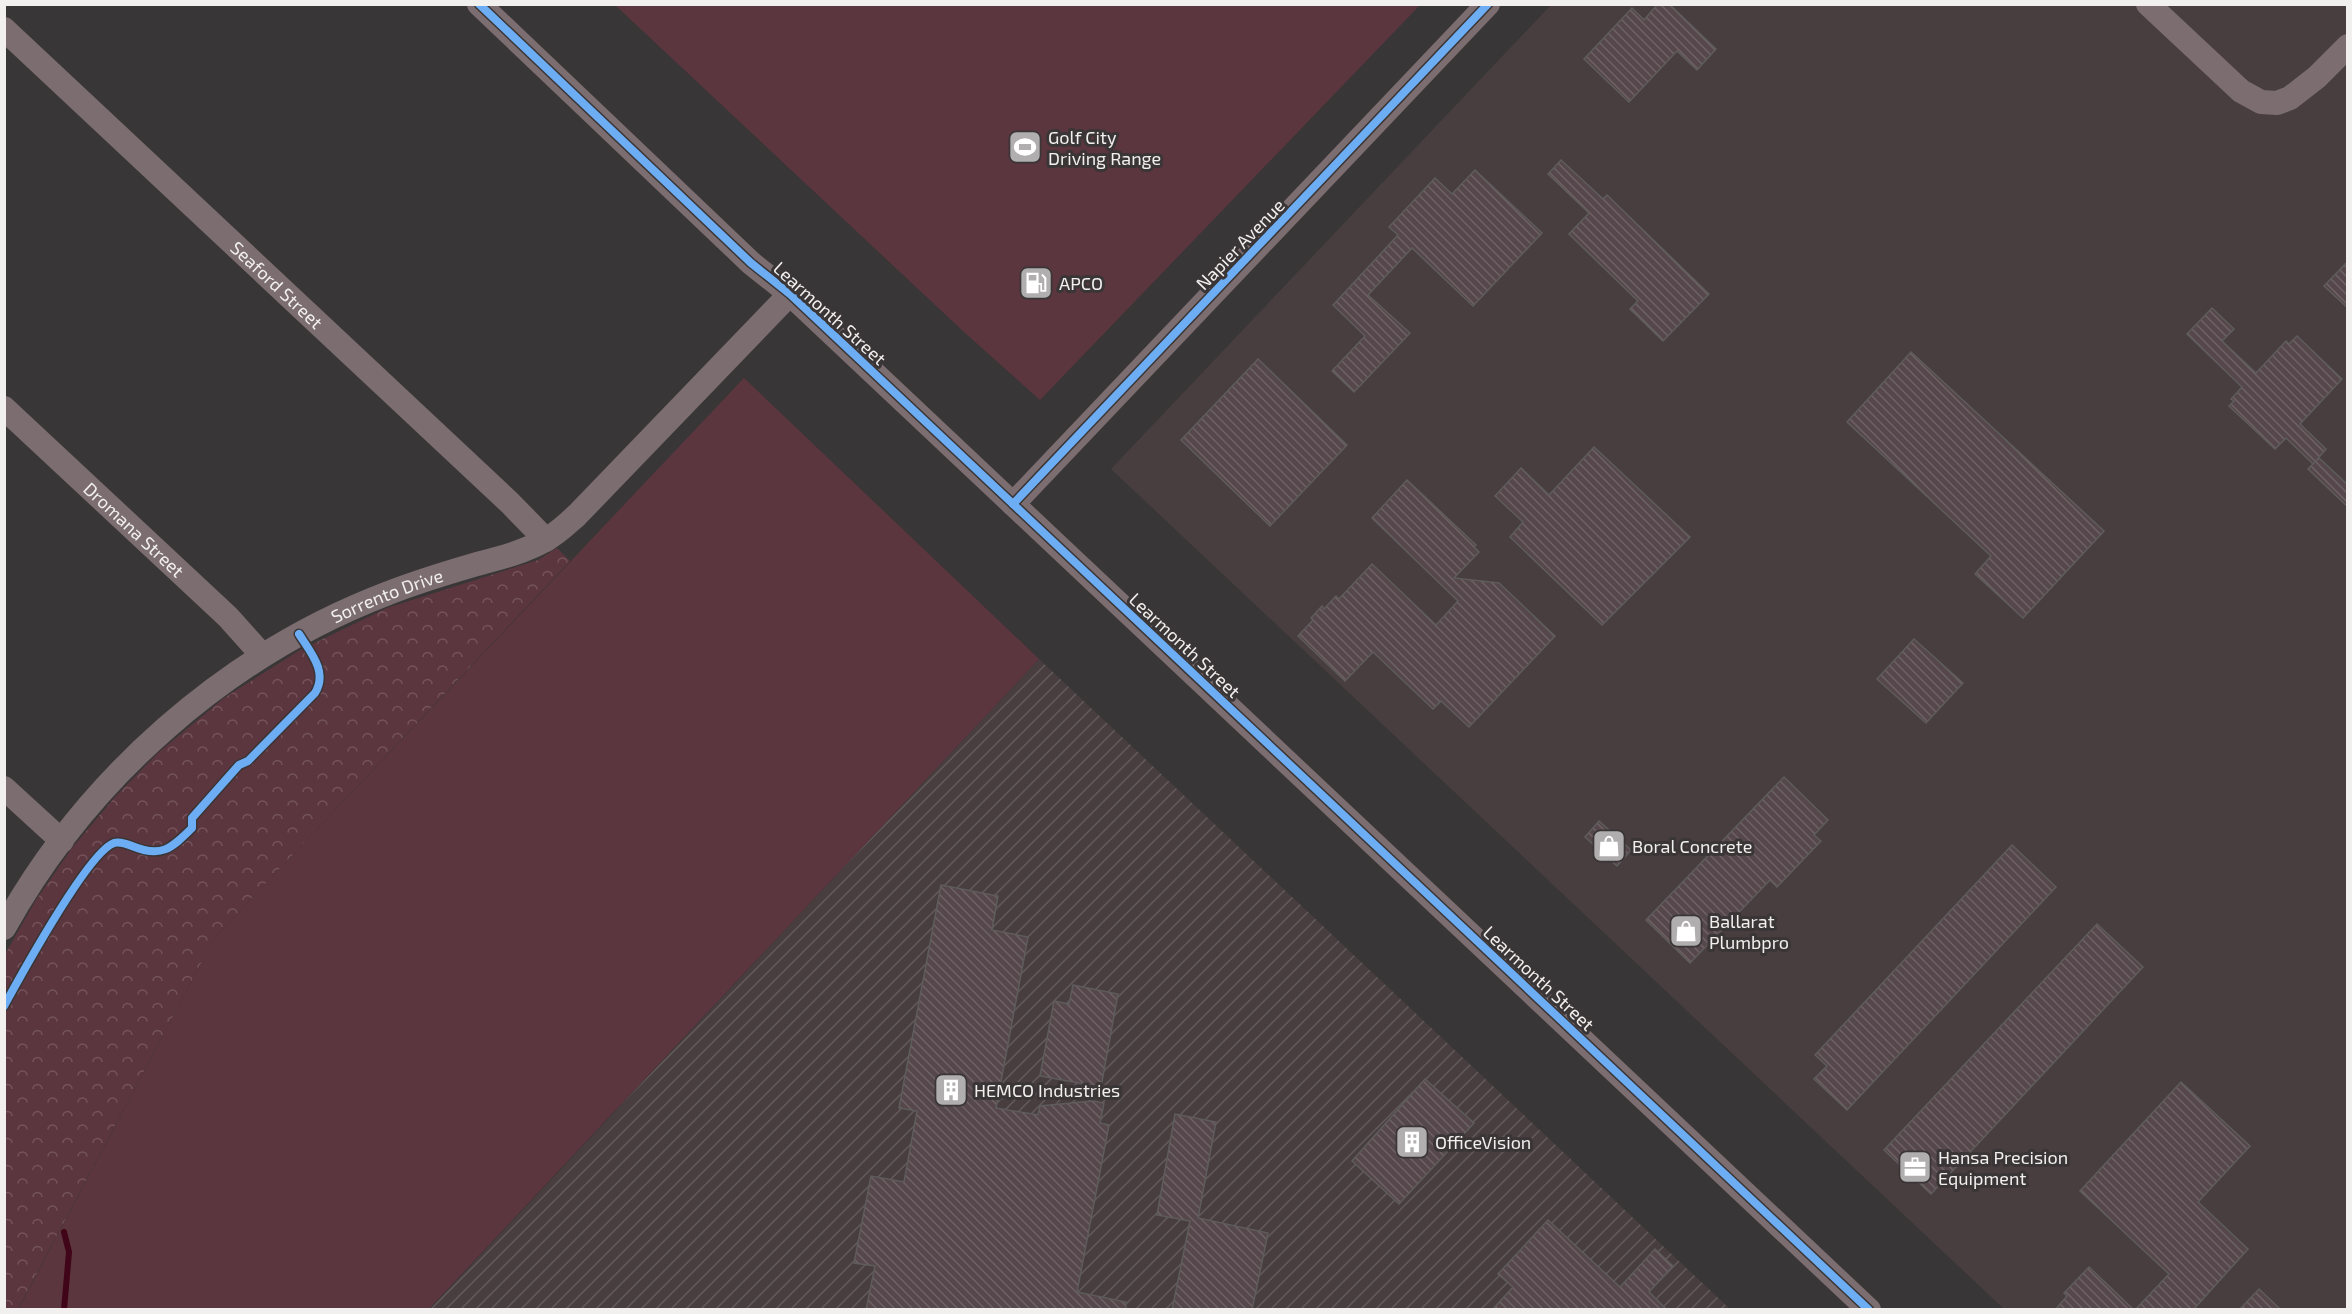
<svg xmlns="http://www.w3.org/2000/svg" width="2352" height="1314" viewBox="0 0 2352 1314" font-family="'Exo 2',sans-serif">
	<style>
		.built { fill: #483e40 }
		.industrial { fill: url(#industrial-furrows) }
		.grass { fill: #5c363e }
		.park { fill: url(#park-crowns) }
		.lines { fill: none; stroke-linecap: round; stroke-linejoin: round }
		.stream { stroke: #41051a; stroke-width: 6 }
		.building { fill: url(#building-back-hatch); stroke: #5e5c5c; stroke-width: 1.5 }
		.minor { stroke: #7b6d70; stroke-width: 24 }
		.cycleway-casing { stroke: #3a3536; stroke-width: 11 }
		.cycleway { stroke: #6dadf4; stroke-width: 8 }
		.labels { text-anchor: middle; dominant-baseline: central; stroke-width: 6; stroke-linejoin: round; paint-order: stroke }
		.poi-label { font-size: 18px; fill: #f2efef; stroke: #3a3536; text-anchor: start }
		.street-label { font-size: 18px; fill: #f2efef; stroke: #3a3536 }
	</style>
	<defs>
		<pattern id="industrial-furrows" width="10" height="10" patternUnits="userSpaceOnUse" patternTransform="scale(1.5)"><rect width="10" height="10" fill="#483e40"/><path d="M-1 1l2-2M0 10L10 0M9 11l2-2" fill="none" stroke="#635a5c"/></pattern>
		<pattern id="park-crowns" width="20" height="18" patternUnits="userSpaceOnUse" patternTransform="scale(1.5)"><rect width="20" height="18" fill="#5c363e"/><path d="M2 6a3 3 0 1 1 6 0M12 15a3 3 0 1 1 6 0" fill="none" stroke="#74535a"/></pattern>
		<pattern id="building-back-hatch" width="6" height="6" patternUnits="userSpaceOnUse" patternTransform="scale(1.5)"><rect width="6" height="6" fill="#55474b"/><path d="M-1 5l2 2M0 0l6 6M5-1l2 2" fill="none" stroke="#6e6265"/></pattern>
	</defs>
	<rect width="100%" height="100%" fill="#393637"/>
	<path class="built" d="M1551,5H2347V1309H2004L1111,469Z"/>
	<path class="industrial" d="M1039,659L1730,1309L429,1310Z"/>
	<g class="grass">
		<path d="M615,5H1420L1040,400L964,332Z"/>
		<path d="M744,378L1039,659L429,1309L18,1310L215,937Z"/>
	</g>
	<path class="park" d="M557,548L570,561L215,937L18,1309H5V954L36,900L72,848L115,797L158,753L224,698L300,650L387,608L538,560Z"/>
	<g class="lines">
		<path class="stream" d="M64,1310L69,1252L64,1232"/>
	</g>
	<g class="building">
		<path d="M1658,4H1669L1716,49L1697,70L1677,51L1629,102L1584,59L1632,8L1644,20Z"/>
		<path d="M1561,160L1603,199L1607,195L1709,294L1663,341L1630,309L1638,301L1569,234L1589,213L1548,174Z"/>
		<path d="M1475,170L1542,233L1473,306L1412,248L1368,295L1410,333L1354,392L1332,371L1365,336L1333,305L1398,235L1389,227L1435,178L1452,194Z"/>
		<path d="M2348,261V308L2324,286Z"/>
		<path d="M2212,308L2234,329L2222,341L2256,373L2286,341L2289,344L2297,336L2342,379L2300,424L2326,449L2313,464L2286,438L2275,449L2229,406L2234,401L2231,399L2242,387L2187,334Z"/>
		<path d="M1911,352L2104,531L2023,618L1975,574L1991,556L1847,422Z"/>
		<path d="M1258,359L1347,445L1270,526L1181,440Z"/>
		<path d="M1594,447L1690,537L1602,625L1510,537L1523,522L1495,496L1521,468L1549,495Z"/>
		<path d="M2319,458L2348,485V507L2308,469Z"/>
		<path d="M1407,480L1476,545L1474,547L1479,552L1454,578L1499,583L1555,636L1469,727L1441,701L1433,709L1373,652L1345,681L1298,636L1313,620L1311,618L1322,606L1324,609L1336,596L1339,599L1372,564L1436,625L1458,601L1372,518Z"/>
		<path d="M1914,639L1963,683L1926,723L1877,679Z"/>
		<path d="M1784,777L1828,820L1814,835L1821,841L1777,887L1770,880L1690,963L1646,920Z"/>
		<path d="M1599,821L1631,850L1617,866L1585,837Z"/>
		<path d="M2012,845L2056,887L1847,1110L1814,1079L1827,1066L1815,1055Z"/>
		<path d="M941,885L998,896L992,930L1028,937L996,1108L1038,1115L1040,1106L1093,1101L1104,1103L1100,1123L1109,1125L1077,1292L1126,1302V1310H866L875,1266L854,1263L871,1176L904,1182L917,1111L899,1108Z"/>
		<path d="M2097,924L2143,967L1931,1194L1884,1150Z"/>
		<path d="M1073,985L1118,994L1101,1087L1040,1076L1054,1001L1069,1004Z"/>
		<path d="M1425,1079L1474,1123L1399,1204L1352,1161Z"/>
		<path d="M2181,1082L2250,1146L2198,1202L2248,1249L2193,1310H2135L2169,1274L2080,1191Z"/>
		<path d="M1175,1114L1216,1122L1198,1218L1268,1233L1252,1310H1172L1190,1221L1157,1215Z"/>
		<path d="M1548,1220L1620,1287L1655,1249L1673,1266L1649,1292L1667,1310H1492L1513,1287L1498,1274Z"/>
		<path d="M2089,1267L2134,1310H2055L2067,1296L2064,1293Z"/>
		<path d="M2259,1289L2281,1310H2239Z"/>
	</g>
	<g class="lines">
		<g class="minor">
			<path d="M479,4L751,263L790,294L1869,1310"/>
			<path d="M2148,4L2241,91L2261,102L2277,103L2290,98L2317,77L2348,46"/>
			<path id="s1" d="M4,29L510,503L546,540"/>
			<path id="s2" d="M4,408L228,617L262,655"/>
			<path d="M1013,504L1488,4"/>
			<path d="M4,788L62,841"/>
			<path id="s3" d="M4,928C87,778 227,655 386,594C416,582 446,573 477,564C500,558 524,552 545,540C557,534 567,524 577,515L790,294"/>
		</g>
		<defs>
			<g id="cycleway">
				<path d="M479,4L751,263L790,294L1869,1310"/>
				<path d="M1013,504L1488,4"/>
				<path d="M4,1006C20,977 88,852 114,843C120,841 127,844 132,846C161,858 171,849 192,828V818L239,765L248,761L315,693C328,672 311,653 299,634"/>
			</g>
		</defs>
		<use href="#cycleway" class="cycleway-casing"/>
		<use href="#cycleway" class="cycleway"/>
	</g>
	<defs>
		<symbol id="stadium-square" viewBox="-11 -11 22 22"><rect x="-9" y="-9" width="18" height="18" rx="4" fill="#b1aeaf" stroke="#3a3536"/><path d="M0-5a6.5 5 0 1 0 0 10a6.5 5 0 1 0 0-10ZM-3.5-1.8h7v3.6h-7Z" fill="#fff"/></symbol>
		<symbol id="fuel-square" viewBox="-11 -11 22 22"><rect x="-9" y="-9" width="18" height="18" rx="4" fill="#b1aeaf" stroke="#3a3536"/><path d="M-5.5-6h7V0h2V4h1.3V-2.5L3-4.5l.8-.8L6-3V5H2.5V1h-1V6h-7ZM-4.2-4.7v3.2H.2V-4.7Z" fill="#fff"/></symbol>
		<symbol id="shop-square" viewBox="-11 -11 22 22"><rect x="-9" y="-9" width="18" height="18" rx="4" fill="#b1aeaf" stroke="#3a3536"/><path d="M-5-2.5h2.3a2.7 3.5 0 0 1 5.4 0H5L5.5 6h-11ZM-1.5-2.5h3a1.5 2.3 0 0 0-3 0Z" fill="#fff"/></symbol>
		<symbol id="building-square" viewBox="-11 -11 22 22"><rect x="-9" y="-9" width="18" height="18" rx="4" fill="#b1aeaf" stroke="#3a3536"/><path d="M-4-6H4V6H1V3H-1V6H-4ZM-2.5-4.3h1.7v1.8h-1.7ZM.8-4.3h1.7v1.8H.8ZM-2.5-1h1.7V.8h-1.7ZM.8-1h1.7V.8H.8Z" fill="#fff"/></symbol>
		<symbol id="office-square" viewBox="-11 -11 22 22"><rect x="-9" y="-9" width="18" height="18" rx="4" fill="#b1aeaf" stroke="#3a3536"/><path d="M-6-3h4V-5.5h4V-3h4V5H-6ZM-1-4.5V-3h2v-1.5ZM-6 0V1H6V0Z" fill="#fff"/></symbol>
	</defs>
	<g fill-rule="evenodd">
		<use href="#stadium-square" x="1006" y="128" width="38" height="38"/>
		<use href="#fuel-square" x="1017" y="264" width="38" height="38"/>
		<use href="#shop-square" x="1590" y="827" width="38" height="38"/>
		<use href="#shop-square" x="1667" y="912" width="38" height="38"/>
		<use href="#building-square" x="932" y="1071" width="38" height="38"/>
		<use href="#building-square" x="1393" y="1123" width="38" height="38"/>
		<use href="#office-square" x="1896" y="1148" width="38" height="38"/>
	</g>
	<g class="labels">
		<g class="poi-label">
			<text x="1048" y="137">Golf City<tspan x="1048" dy="21">Driving Range</tspan></text>
			<text x="1059" y="283">APCO</text>
			<text x="1632" y="846">Boral Concrete</text>
			<text x="1709" y="921">Ballarat<tspan x="1709" dy="21">Plumbpro</tspan></text>
			<text x="974" y="1090">HEMCO Industries</text>
			<text x="1435" y="1142">OfficeVision</text>
			<text x="1938" y="1157">Hansa Precision<tspan x="1938" dy="21">Equipment</tspan></text>
		</g>
		<g class="street-label">
			<text transform="translate(1240 244) rotate(-46)">Napier Avenue</text>
			<text stroke="none"><textPath href="#s1" startOffset="374">Seaford Street</textPath></text>
			<text transform="translate(830 313) rotate(42)">Learmonth Street</text>
			<text stroke="none"><textPath href="#s2" startOffset="178">Dromana Street</textPath></text>
			<text stroke="none"><textPath href="#s3" startOffset="518">Sorrento Drive</textPath></text>
			<text transform="translate(1185 645) rotate(43)">Learmonth Street</text>
			<text transform="translate(1539 978) rotate(43)">Learmonth Street</text>
		</g>
	</g>
	<rect width="2352" height="1314" fill="none" stroke="#f2efef" stroke-width="12"/>
</svg>
